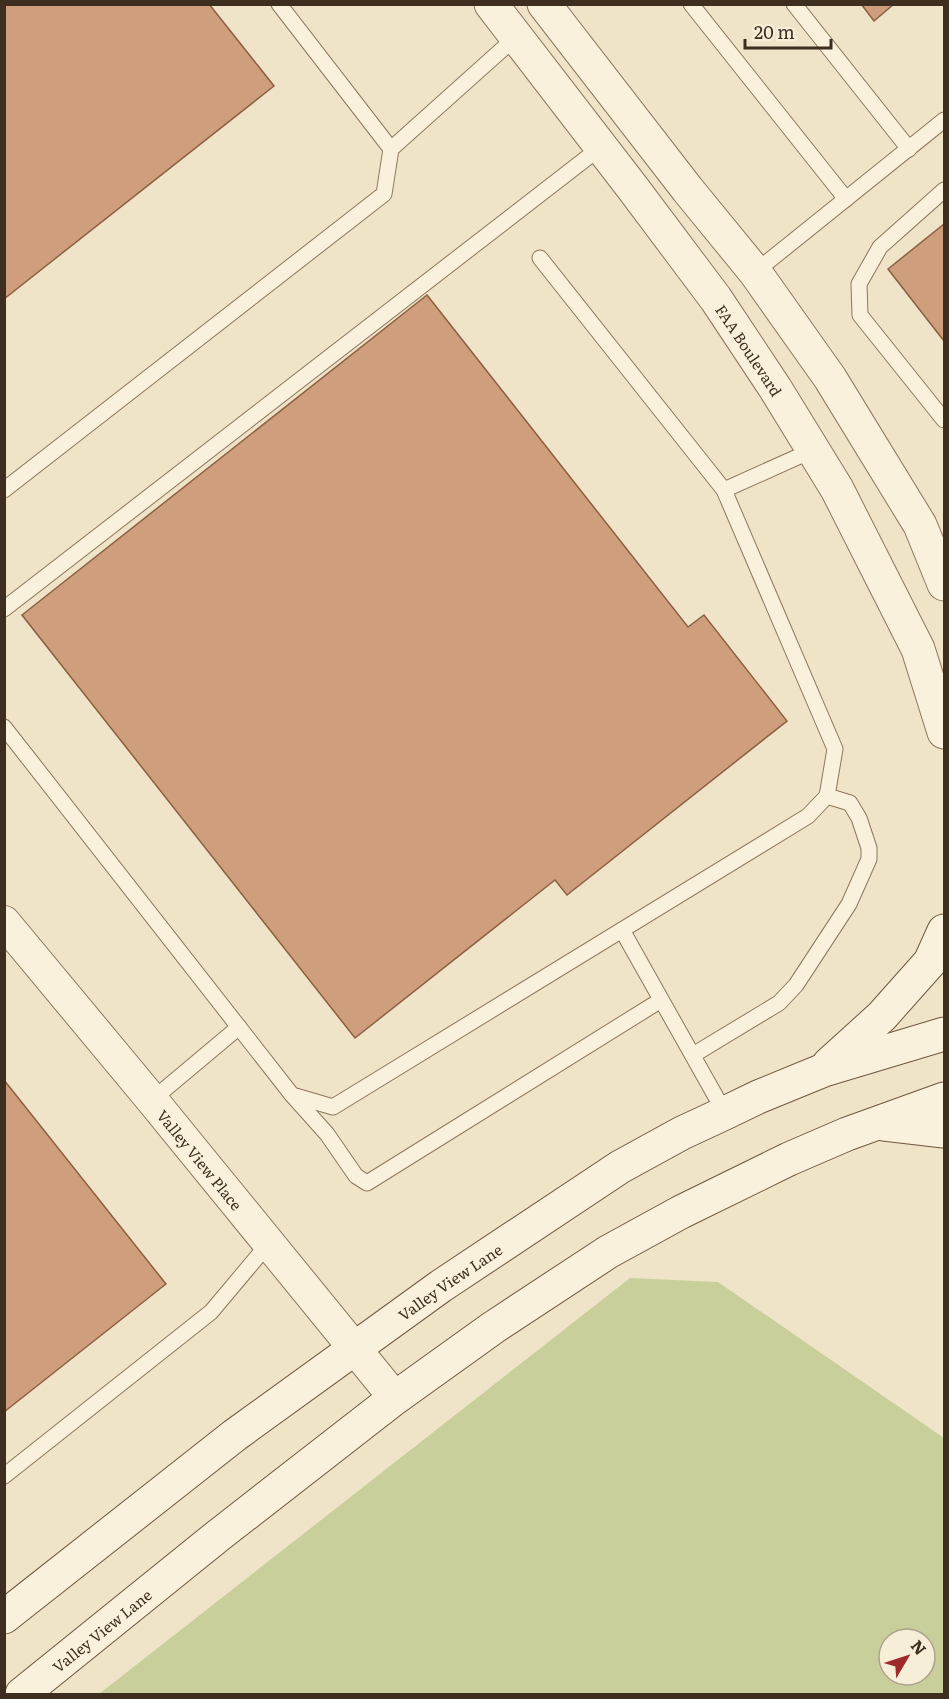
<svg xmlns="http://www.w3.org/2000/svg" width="949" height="1699" viewBox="0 0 949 1699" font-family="Literata,serif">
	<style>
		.green { fill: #c9cf9b; fill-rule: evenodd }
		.building { fill: #cf9f7d; stroke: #8d5f41; stroke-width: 1.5 }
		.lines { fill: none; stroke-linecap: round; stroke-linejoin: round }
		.service-casing { stroke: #8d765c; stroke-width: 17 }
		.minor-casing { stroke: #8d765c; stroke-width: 34 }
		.tertiary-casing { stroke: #8d765c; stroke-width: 35 }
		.secondary-casing { stroke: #6f573f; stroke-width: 35 }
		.service { stroke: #faf1dc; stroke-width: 15 }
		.minor { stroke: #faf1dc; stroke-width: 32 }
		.tertiary { stroke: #faf1dc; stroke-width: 33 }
		.secondary { stroke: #faf1dc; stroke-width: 33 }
		.labels { text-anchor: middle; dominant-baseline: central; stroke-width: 4.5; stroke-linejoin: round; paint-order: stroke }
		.street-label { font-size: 15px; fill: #3d2e20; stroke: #f7eed8 }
	</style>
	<rect width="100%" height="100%" fill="#f0e4c8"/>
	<path class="green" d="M630,1278L718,1282L944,1438V1694H99ZM889,1639H925V1675H889Z"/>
	<g class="building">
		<path d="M4,4H209L274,86L4,299Z"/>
		<path d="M861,4H894L874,21Z"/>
		<path d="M944,224V341L888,269Z"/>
		<path d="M427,295L688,627L704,615L787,721L567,895L555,880L355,1038L22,615Z"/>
		<path d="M4,1080L166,1284L4,1412Z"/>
	</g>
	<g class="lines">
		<defs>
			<g id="service">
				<path d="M279,4L391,149"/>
				<path d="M691,4L846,199"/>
				<path d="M794,4L909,149"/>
				<path d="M944,190L880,247L859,284L860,315L944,420"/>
				<path d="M755,272L944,120"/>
				<path d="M4,490L384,194L391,149L516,37"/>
				<path d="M724,490L813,450"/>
				<path d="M4,609L601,147"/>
				<path d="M4,727L292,1095L333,1107L808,816L827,796L835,749L724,490L540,258"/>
				<path d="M622,930L725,1113"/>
				<path d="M693,1055L779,1003L796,985L849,904L869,859V848L859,818L850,803L827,796"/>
				<path d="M293,1096L327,1134L356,1176L367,1183L661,1000"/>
				<path d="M152,1100L239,1027"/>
				<path d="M4,1476L211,1312L269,1243"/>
			</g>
			<g id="minor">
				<path id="s1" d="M4,922L152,1100L395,1398"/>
			</g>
			<g id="tertiary">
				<path id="s2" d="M491,4L632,187L716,299L775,388L837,489L918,649L944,732"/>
				<path d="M544,4L688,190L755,272L830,378L920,525L944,584"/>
			</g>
			<g id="secondary">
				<path d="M829,1064L882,1016L930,962L944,931"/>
				<path d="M884,1124L944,1131"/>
				<path id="s3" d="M4,1617L235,1435L441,1286L620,1167L682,1133L725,1113L758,1097L824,1070L944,1034"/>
				<path id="s4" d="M22,1694L219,1535L395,1398L494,1327L608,1252L681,1212L789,1159L847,1134L944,1099"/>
			</g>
		</defs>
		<use href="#service" class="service-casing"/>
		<use href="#minor" class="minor-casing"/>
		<use href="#tertiary" class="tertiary-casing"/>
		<use href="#secondary" class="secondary-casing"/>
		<use href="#service" class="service"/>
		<use href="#minor" class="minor"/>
		<use href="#tertiary" class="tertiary"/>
		<use href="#secondary" class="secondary"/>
	</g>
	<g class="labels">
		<g class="street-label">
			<text stroke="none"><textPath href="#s2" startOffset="432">FAA Boulevard</textPath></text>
			<text stroke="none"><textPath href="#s1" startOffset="308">Valley View Place</textPath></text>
			<text stroke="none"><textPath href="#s3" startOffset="558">Valley View Lane</textPath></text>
			<text stroke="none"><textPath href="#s4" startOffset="102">Valley View Lane</textPath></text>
		</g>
	</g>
	<rect width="949" height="1699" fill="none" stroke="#3d2e20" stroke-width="12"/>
	<g transform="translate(907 1657) rotate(51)"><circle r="28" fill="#f7eed8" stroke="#ada18e" stroke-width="1.5"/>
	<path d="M0-4.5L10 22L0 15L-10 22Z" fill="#9e2a2b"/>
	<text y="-9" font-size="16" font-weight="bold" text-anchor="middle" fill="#3d2e20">N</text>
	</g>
	<path d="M745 39v9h86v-9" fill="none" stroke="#3d2e20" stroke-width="3"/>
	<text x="754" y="39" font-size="18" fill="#3d2e20" stroke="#f7eed8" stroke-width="4.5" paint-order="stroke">20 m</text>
</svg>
